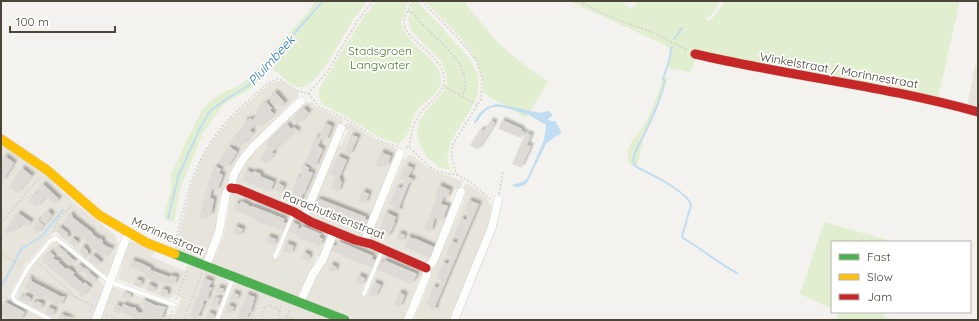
<svg xmlns="http://www.w3.org/2000/svg" width="979" height="321" viewBox="0 0 979 321" font-family="Quicksand,sans-serif">
	<style>
		.residential { fill: #e7e4dc }
		.green { fill: #e1eecf }
		.parking { fill: #e6e3df }
		.water { fill: #c0ddf1 }
		.lines { fill: none; stroke-linecap: round; stroke-linejoin: round }
		.stream { stroke: #c0ddf1; stroke-width: 2 }
		.building { fill: #dedbd6; filter: url(#shadow) }
		.lane-casing { stroke: #d2d0cb; stroke-width: 5 }
		.street-casing { stroke: #d2d0cb; stroke-width: 9 }
		.fast-casing { stroke: #d3cfc5; stroke-width: 10 }
		.slow-casing { stroke: #d3cfc5; stroke-width: 10 }
		.jam-casing { stroke: #d3cfc5; stroke-width: 10 }
		.path { stroke: #d3d2cc; stroke-width: 1.5; stroke-dasharray: 2 2; stroke-linecap: butt }
		.lane { stroke: #fdfdfc; stroke-width: 4 }
		.street { stroke: #fdfdfc; stroke-width: 8 }
		.fast { stroke: #4caf50; stroke-width: 9 }
		.slow { stroke: #ffc107; stroke-width: 9 }
		.jam { stroke: #c62828; stroke-width: 9 }
		.labels { text-anchor: middle; dominant-baseline: central; stroke-width: 3.5; stroke-linejoin: round; paint-order: stroke }
		.park-label { font-size: 12px; fill: #4a7f2a; stroke: #fff }
		.street-label { font-size: 12px; fill: #4b4439; stroke: #fff }
		.water-label { font-size: 13px; font-style: italic; fill: #2e7ab2; stroke: #fff }
	</style>
	<defs>
		<filter id="shadow"><feDropShadow dx="3" dy="-3" stdDeviation="1" flood-color="#0004"/></filter>
	</defs>
	<rect width="100%" height="100%" fill="#f4f2ee"/>
	<g class="residential">
		<path d="M975,65L978,66V111L967,107Z"/>
		<path d="M277,81H281L298,92V96L244,150L233,167L227,178L229,180V185L225,191H222L219,200L215,231L205,256L206,258L204,260L175,248L191,186L201,160L213,140L230,119L268,85Z"/>
		<path d="M312,102L315,106L342,119L343,122L341,126L338,125L305,204L306,205L303,211L239,187L234,180L249,156L302,104Z"/>
		<path d="M349,122L373,139L394,147L397,150L364,234L360,238L309,216L310,212L337,145L341,146L348,130L343,127Z"/>
		<path d="M1,145L40,170L76,204L114,234L118,243L111,271L106,274L101,272L55,231L25,265L7,300L44,320H1Z"/>
		<path d="M409,155L415,157L427,167L438,173L449,176L462,181L460,191L455,189L450,201L454,203L431,259L427,263L372,241L369,236L370,234H372L404,158L405,159Z"/>
		<path d="M469,184L486,197L494,210L452,320H414L431,278L429,276L430,270L435,263H437L466,195L462,192L465,185Z"/>
		<path d="M231,192L291,214L272,256L278,259L294,216L331,233L321,257L317,256L310,273L314,275L318,276L334,234L380,251L368,280L367,279L361,292L367,295L384,252L424,271L423,277H420L403,320H356L215,267L211,261L213,258L214,259L224,235L230,201L228,200Z"/>
		<path d="M132,241L154,251L152,257L185,271L188,265L221,277L227,281L228,284L213,320H100L112,288L114,287L166,307L168,316L175,314L181,299L177,294L169,299L118,279L126,249L128,243Z"/>
		<path d="M56,242L105,286L104,289L95,286L83,320H57L19,300L17,297L24,279L36,261L53,243Z"/>
		<path d="M238,283L335,320H220L233,286Z"/>
	</g>
	<g class="green">
		<path d="M315,1H367C362,8 356,16 351,23C342,38 319,84 303,87C293,89 277,73 271,66L251,89L235,97L223,105L203,133L181,186L174,222L165,218L164,214L171,190V175L182,150L201,112L208,103L225,91L237,87L251,76L307,13Z"/>
		<path d="M377,1H408L401,24C403,28 405,33 408,37C419,52 453,70 437,92C431,99 422,103 417,111C412,117 412,125 409,131C407,136 402,140 399,144L387,140L373,134L349,118L335,111L320,102L319,89L364,16Z"/>
		<path d="M412,1H417L466,54L478,74V93L472,107L451,141L447,158L450,170L440,168L428,158L420,146L417,133L419,121L431,105L444,91L447,83L445,70L440,60L411,30L408,19Z"/>
		<path d="M425,1H463L498,43L523,64L548,82L526,118L483,93C486,55 448,26 425,1Z"/>
		<path d="M569,1H622L631,9L638,1H720L712,14L706,19L708,21L713,18L725,1H960L938,98L698,55L694,63L691,73L667,67C671,58 674,52 665,45Z"/>
		<path d="M664,77L668,78L661,97L642,141L643,142L637,167L629,164C627,158 627,153 629,146C632,140 641,131 645,123C653,109 658,93 664,77Z"/>
		<path d="M824,222L895,242H832V309L800,294Z"/>
		<path d="M839,312H884L883,316L895,320H836Z"/>
	</g>
	<path class="parking" d="M95,286L104,289L93,320H83Z"/>
	<path class="water" d="M498,104L540,113L548,111L553,115L548,119L550,121H555L560,129L561,134C554,137 551,140 546,144L527,183C522,186 518,189 512,185L522,182L527,179L544,140C544,135 546,131 546,125L529,115L503,107H492L485,111L475,124L474,122C481,110 484,107 498,104Z"/>
	<g class="lines">
		<g class="stream">
			<path d="M674,39L682,28"/>
			<path d="M672,46L669,61L663,79L665,82L658,104L647,129L636,150L633,159L635,166C648,173 687,191 691,205L682,236L683,238C702,249 718,263 737,273"/>
			<path d="M168,219L178,177L199,130L210,111L225,100L249,85L322,2"/>
			<path d="M2,286L21,249L41,237L63,210"/>
		</g>
	</g>
	<g class="building">
		<path d="M275,92L285,103L280,108L276,104L274,106L270,102L272,100L269,98Z"/>
		<path d="M266,102L272,108L270,110L274,114L259,128L256,124L250,130L253,133L241,146L237,142L235,146L230,143L246,125L244,122L246,119L248,121L250,118L252,120L259,114L256,111Z"/>
		<path d="M304,108L309,113L298,124L293,119Z"/>
		<path d="M491,120L495,123L478,150L470,145L481,129L484,131Z"/>
		<path d="M502,120L522,129L521,131L525,132L522,138L498,129Z"/>
		<path d="M325,123L332,126L326,141L321,139L318,146L323,149L315,167L306,163L316,136L319,138Z"/>
		<path d="M287,124L291,129L294,127L298,131L296,134L294,132L272,152L274,154L265,164L260,159L269,149L266,145Z"/>
		<path d="M526,133L531,135L527,145L531,146L521,168L512,164Z"/>
		<path d="M351,135L358,137L350,155L345,153Z"/>
		<path d="M229,146L237,152L227,168L218,163Z"/>
		<path d="M381,152L391,156L387,166L382,164L381,168L375,166Z"/>
		<path d="M5,156L14,163L3,181L1,179V162Z"/>
		<path d="M338,156L347,160L339,178L341,179L340,181L342,182L338,192L331,189L335,176L330,174Z"/>
		<path d="M303,165L309,168L308,171L313,173L304,194H303L300,203L290,199L297,177L300,178L303,169L302,168Z"/>
		<path d="M406,165L413,168L408,177L413,179L411,183H409L399,208L400,209L399,212L393,209L394,206L389,204L397,187L402,188L405,181L400,179Z"/>
		<path d="M215,166L221,169L219,173L223,175L217,191L212,189L211,193L210,198L214,199L211,216L206,215L205,219L199,218L207,187Z"/>
		<path d="M22,168L32,176L17,193L9,187Z"/>
		<path d="M246,170L253,173L254,171L261,174L260,176L274,182L270,192L242,180Z"/>
		<path d="M278,183L284,186L281,193L275,190Z"/>
		<path d="M43,184L59,199L55,204L46,196L37,207L29,201L36,193L37,194L39,192L37,191Z"/>
		<path d="M439,185L450,190L447,198L444,197L441,204L448,206L442,221L435,218L431,232L424,229L438,194L436,193Z"/>
		<path d="M363,191L369,194L365,204L358,201Z"/>
		<path d="M317,199L320,200V199L366,217L365,219L368,220L364,230L313,209Z"/>
		<path d="M469,200L479,204L435,307L436,308L435,311L430,309L431,306L426,304L433,286L438,288L440,284L441,280L436,278L443,262L448,264L451,257L446,255L451,241L457,243L459,237L454,235L461,218L466,220L469,212L464,210Z"/>
		<path d="M241,201L249,205V206L252,207V206L285,219L283,222L287,223L284,231L273,226L272,228L266,225L255,221L256,219L233,210L236,202L240,204Z"/>
		<path d="M48,211L52,215L45,224L40,220Z"/>
		<path d="M386,212L396,217L394,222L395,223L388,237L378,233L382,225H381Z"/>
		<path d="M18,213L31,222L27,227L22,223L16,231L13,230L12,231L11,230L8,234L5,232Z"/>
		<path d="M71,214L73,216L72,217L93,233L92,234L99,239L100,238L102,240L103,242L102,243L109,248L110,247L112,249L103,258L101,256L102,255L89,245V244L79,235L78,237L68,228L69,226L67,227L64,225V222Z"/>
		<path d="M38,220L44,225L38,233L32,229Z"/>
		<path d="M292,222L299,225L298,228L300,229L302,226L321,234L319,237L323,239L320,246L297,238L298,235L288,231Z"/>
		<path d="M235,226L243,229L240,236L233,233Z"/>
		<path d="M60,227L68,233L67,235L69,237L66,240L56,231Z"/>
		<path d="M399,233L405,235L402,242L396,239Z"/>
		<path d="M268,236L276,239L273,246L266,242Z"/>
		<path d="M408,236L414,239V238L434,247L430,258L404,247Z"/>
		<path d="M73,238L78,242L74,247L69,242Z"/>
		<path d="M338,241L373,256L372,259L376,260L373,268L341,256L342,255L330,250L332,244L336,246Z"/>
		<path d="M286,243L294,246L291,254L283,251Z"/>
		<path d="M59,246L76,262L75,264L73,262L70,265L62,258L64,255L62,253L60,256L54,251Z"/>
		<path d="M83,246L88,251L87,252L89,254L86,258L79,251Z"/>
		<path d="M50,252L55,256L53,258L56,260L60,261L58,262L66,269L68,268L75,273L73,275L84,284L85,282L90,287L82,297L80,295L81,294L44,263L43,264L41,262Z"/>
		<path d="M304,252L310,255L308,261L301,258Z"/>
		<path d="M93,255L101,262L97,266L89,260Z"/>
		<path d="M132,260L141,263L151,268V270L170,277V275L177,277L174,285L168,282L167,285L157,280V282L145,276L146,274L129,267Z"/>
		<path d="M384,260L417,274L412,284L377,270L380,262L383,263Z"/>
		<path d="M79,264L97,279L92,284L84,277L87,274L82,271L80,273L75,269Z"/>
		<path d="M331,264L337,267L334,273L328,270Z"/>
		<path d="M358,275L365,278L362,285L356,282Z"/>
		<path d="M29,278L32,280L31,281L41,286L62,297L63,296L65,297L60,306L42,297L41,299L35,296L36,294L25,288Z"/>
		<path d="M204,278L212,281L209,287L212,288L211,291L210,290L207,301L204,300L203,303L204,304L198,316L199,317L198,319L190,316L195,300L196,301L200,291H201L204,285L202,284Z"/>
		<path d="M136,279L142,281L140,287L133,285Z"/>
		<path d="M374,282L381,285L375,297L369,295Z"/>
		<path d="M148,284L155,287L153,292L146,290Z"/>
		<path d="M218,287L224,289L221,295L215,293Z"/>
		<circle cx="164" cy="293" r="4"/>
		<path d="M124,291L131,294L129,300L122,297Z"/>
		<path d="M233,292L239,295L236,301L230,299Z"/>
		<path d="M399,292L405,295L400,307L394,305Z"/>
		<path d="M246,294L255,297L250,313H249L246,320H236L240,313L242,304H243L246,297H245Z"/>
		<path d="M25,295L31,298L28,304L19,299L20,297L23,298Z"/>
		<path d="M216,297L220,298L216,308L211,306L213,299L215,300Z"/>
		<path d="M143,299L155,305L166,307L161,320L146,318V320L140,319L137,320L132,318L133,317L120,312V314L113,312L116,304L122,307L123,304L133,308V307L136,308V310L138,311V312L142,313L144,306L141,305Z"/>
		<path d="M37,301L43,304L40,310L31,305L33,302L35,303Z"/>
		<path d="M5,302L25,312L21,320H10L1,315V310Z"/>
		<path d="M228,305L234,307L231,314L225,312Z"/>
		<path d="M48,307L55,310L52,316L45,313Z"/>
		<path d="M208,312L214,314L212,320L206,318Z"/>
		<path d="M61,314L70,318L73,320L58,319Z"/>
	</g>
	<g class="lines">
		<defs>
			<g id="lane">
				<path d="M275,257L294,212"/>
				<path d="M364,294L382,251"/>
				<path d="M51,320L15,301L13,298V295L27,269L51,240L56,238L110,282L174,305"/>
				<path d="M217,320L233,278"/>
			</g>
			<g id="street">
				<path d="M304,218L341,128"/>
				<path d="M364,242L400,153"/>
				<path d="M206,266L219,232L226,193L231,188L234,174L243,159L253,147L301,101"/>
				<path d="M303,296L313,274L323,259L334,231"/>
				<path d="M96,320L128,233"/>
				<path d="M408,320L427,274L426,268L433,262L461,192"/>
				<path d="M454,320L492,227L498,200"/>
			</g>
			<path id="fast" d="M175,254L345,320"/>
			<path id="slow" d="M1,139L47,170L99,215L147,243L175,254"/>
			<g id="jam">
				<path d="M695,54C789,76 885,86 978,112"/>
				<path d="M231,188L238,189L294,212L311,222L355,240L371,244L426,268"/>
			</g>
		</defs>
		<use href="#lane" class="lane-casing"/>
		<use href="#street" class="street-casing"/>
		<use href="#fast" class="fast-casing"/>
		<use href="#slow" class="slow-casing"/>
		<use href="#jam" class="jam-casing"/>
		<g class="path">
			<path d="M422,1L457,37L477,61L482,78L481,99L452,146C451,157 453,165 457,175"/>
			<path d="M579,1L606,15L656,34L687,50"/>
			<path d="M408,11L413,13C427,33 464,56 465,81C466,87 464,92 462,97"/>
			<path d="M444,86L477,105"/>
			<path d="M308,94L328,71L358,20L373,1"/>
			<path d="M406,147H409L430,167L439,172L457,175L472,183L490,199"/>
			<path d="M409,147C411,138 412,127 417,118C424,105 443,96 444,81C446,56 407,43 404,24C403,16 410,9 411,1"/>
			<path d="M499,194L503,172"/>
			<path d="M1,223L40,177"/>
			<path d="M54,232L57,221L72,205"/>
			<path d="M175,244C184,204 193,163 219,131C232,113 251,99 267,84L277,79L281,80L298,91L309,94L318,106L352,122L374,138L385,143L398,146"/>
			<path d="M1,254L22,266"/>
			<path d="M31,274L77,298L38,263"/>
			<path d="M77,298L93,306"/>
			<path d="M176,299L188,269"/>
			<path d="M106,315L121,320"/>
			<path d="M287,317L296,320"/>
			<path d="M279,318L286,320"/>
			<path d="M169,320L172,311"/>
			<path d="M185,320V315L202,273"/>
			<path d="M251,320L260,297"/>
			<path d="M260,320L265,307L269,305L279,310"/>
			<path d="M278,320L281,305"/>
			<path d="M286,320L290,309"/>
		</g>
		<use href="#lane" class="lane"/>
		<use href="#street" class="street"/>
		<use href="#fast" class="fast"/>
		<use href="#slow" class="slow"/>
		<use href="#jam" class="jam"/>
	</g>
	<g class="labels">
		<g class="park-label">
			<text x="380" y="50">Stadsgroen<tspan x="380" dy="14">Langwater</tspan></text>
		</g>
		<g class="street-label">
			<text transform="translate(839 70) rotate(10)">Winkelstraat / Morinnestraat</text>
			<text transform="translate(334 215) rotate(22)">Parachutistenstraat</text>
			<text transform="translate(168 236) rotate(24)">Morinnestraat</text>
		</g>
		<g class="water-label">
			<text transform="translate(271 60) rotate(-48)">Pluimbeek</text>
		</g>
	</g>
	<rect width="979" height="321" fill="none" stroke="#4b4439" stroke-width="4"/>
	<rect x="831" y="241" width="140" height="72" fill="#ffffff" stroke="#b7b4b0"/>
	<rect x="839" y="254" width="20" height="6" fill="#4caf50" stroke="#b7b4b0"/>
	<text x="867" y="261" font-size="12" fill="#4b4439">Fast</text>
	<rect x="839" y="274" width="20" height="6" fill="#ffc107" stroke="#b7b4b0"/>
	<text x="867" y="281" font-size="12" fill="#4b4439">Slow</text>
	<rect x="839" y="294" width="20" height="6" fill="#c62828" stroke="#b7b4b0"/>
	<text x="867" y="301" font-size="12" fill="#4b4439">Jam</text>
	<path d="M10 26v6h105v-6" fill="none" stroke="#4b4439" stroke-width="2"/>
	<text x="16" y="26" font-size="12" fill="#4b4439" stroke="#ffffff" stroke-width="3" paint-order="stroke">100 m</text>
</svg>
